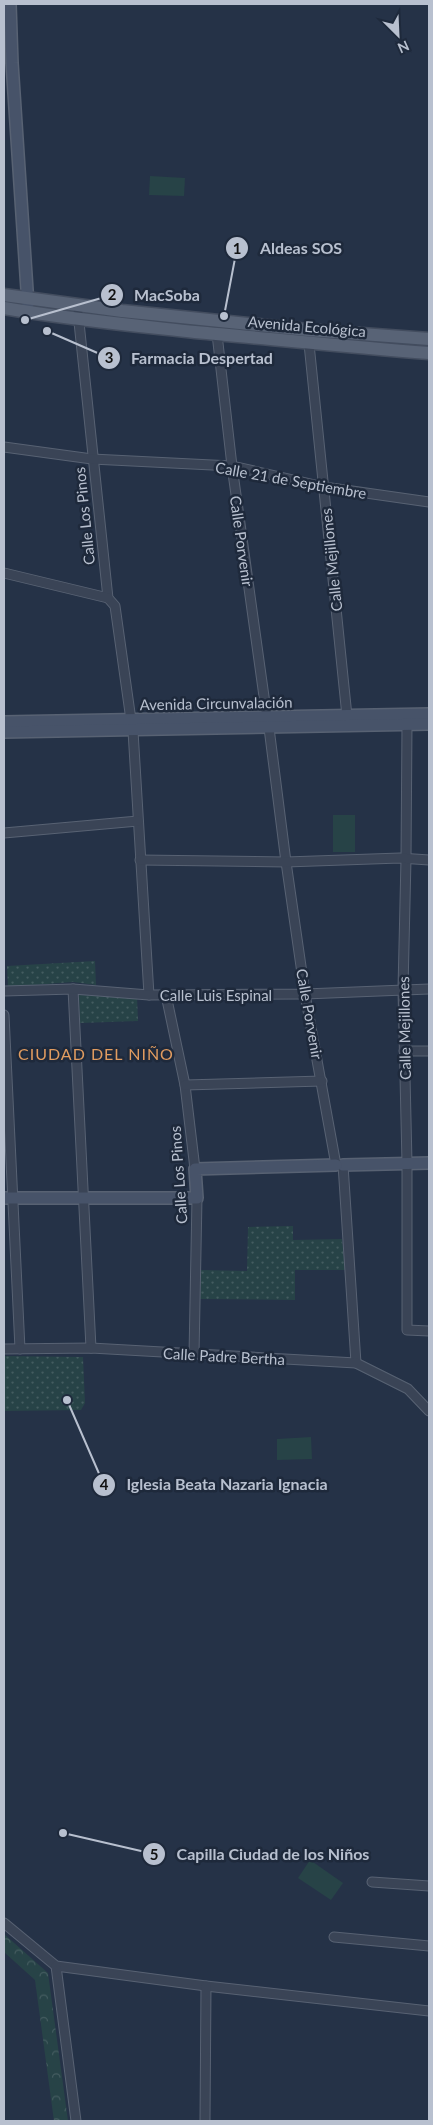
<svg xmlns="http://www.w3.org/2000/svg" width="433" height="2125" viewBox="0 0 433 2125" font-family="Lato,sans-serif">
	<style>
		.green { fill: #274347 }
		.forest { fill: url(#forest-crowns) }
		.park { fill: url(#park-dots) }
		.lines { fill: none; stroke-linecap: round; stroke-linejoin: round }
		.street-casing { stroke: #586273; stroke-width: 11 }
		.secondary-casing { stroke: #586273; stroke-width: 14 }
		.primary-casing { stroke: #434d5f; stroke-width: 15 }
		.street { stroke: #3a4456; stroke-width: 9 }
		.secondary { stroke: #475369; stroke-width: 11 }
		.primary { stroke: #586376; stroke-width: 12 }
		.labels { text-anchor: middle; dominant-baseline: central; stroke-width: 5; stroke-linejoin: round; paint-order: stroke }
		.street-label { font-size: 15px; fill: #b8c0cf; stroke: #1e293b }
		.neighbourhood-label { font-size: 16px; letter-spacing: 1px; fill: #e19c60; stroke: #1e293b }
		.leader { fill: none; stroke: #b8c0cf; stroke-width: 2 }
		.callout-dot { fill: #b8c0cf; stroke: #1e293b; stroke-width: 2 }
		.mark-label { font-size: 15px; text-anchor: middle; font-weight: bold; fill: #111 }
		.callout-label { font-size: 16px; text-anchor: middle; font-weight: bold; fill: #b8c0cf; stroke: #1e293b; stroke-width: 5; stroke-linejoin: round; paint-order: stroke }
	</style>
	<defs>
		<pattern id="forest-crowns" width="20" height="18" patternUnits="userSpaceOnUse" patternTransform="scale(1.25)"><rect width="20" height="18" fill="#274347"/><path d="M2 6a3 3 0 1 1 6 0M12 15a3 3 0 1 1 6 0" fill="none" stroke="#445c60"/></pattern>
		<pattern id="park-dots" width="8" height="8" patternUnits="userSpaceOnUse" patternTransform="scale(1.25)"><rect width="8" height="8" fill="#274347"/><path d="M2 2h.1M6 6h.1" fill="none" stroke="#445c60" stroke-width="1.8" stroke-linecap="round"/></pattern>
	</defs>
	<rect width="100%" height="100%" fill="#253247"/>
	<g class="green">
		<path d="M150,176L185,178L184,196L149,195Z"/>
		<rect x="333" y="815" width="22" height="37"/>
		<path d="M311,1437L312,1459L277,1460V1439Z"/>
		<path d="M310,1860L343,1883L331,1900L298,1878Z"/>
	</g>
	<path class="forest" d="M4,1934L48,1973L68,2121H54L35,1980L4,1952Z"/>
	<g class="park">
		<path d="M95,961L96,985L73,982L8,987L7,966Z"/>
		<path d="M79,995L137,997L138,1021L80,1023Z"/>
		<path d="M293,1226V1240L342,1239L345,1270H295V1300L200,1299L201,1270L247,1271L248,1227Z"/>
		<path d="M4,1356L83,1357L85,1403L81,1410L4,1411Z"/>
	</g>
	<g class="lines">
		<defs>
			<g id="street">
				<path d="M78,313L108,598L115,606L131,720"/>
				<path d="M217,334L232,466L267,718"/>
				<path d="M309,344L347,716"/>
				<path d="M4,447L92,459L232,466L324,487L429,502"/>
				<path d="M4,573L108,598"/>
				<path d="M407,725L406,859L403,989L407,1163V1330L429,1331"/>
				<path d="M269,728L286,862L305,994L336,1165H343L356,1363"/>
				<path d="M133,731L149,995"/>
				<path d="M4,833L138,821"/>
				<path d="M140,860L286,862L400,858L429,860"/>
				<path d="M73,989L91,1348"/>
				<path d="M4,991L73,989L149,995L305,994L429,989"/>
				<path d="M166,995L185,1085L195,1169"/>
				<path d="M4,1015L20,1349"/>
				<path d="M404,1051H429"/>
				<path d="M185,1085L322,1081"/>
				<path d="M4,1349L91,1348L356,1363L408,1389L429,1411"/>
				<path d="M194,1355L197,1198"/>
				<path d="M372,1882L429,1886"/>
				<path d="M4,1923L56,1966L206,1986L429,2011"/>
				<path d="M334,1937L429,1946"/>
				<path d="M56,1966L76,2121"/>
				<path d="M205,2121L206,1986"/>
			</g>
			<g id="secondary">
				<path d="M10,4L12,63L28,305"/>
				<path d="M4,722L429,714"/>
				<path d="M4,732L429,724"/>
				<path d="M343,1165L429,1163"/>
				<path d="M4,1198H197L195,1169L336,1165"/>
			</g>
			<g id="primary">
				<path d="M4,295L122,311L308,330L429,339"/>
				<path d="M4,308C67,319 131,325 195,332C273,339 351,347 429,353"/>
			</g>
		</defs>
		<use href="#street" class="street-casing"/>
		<use href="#secondary" class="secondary-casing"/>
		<use href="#primary" class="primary-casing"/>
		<use href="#street" class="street"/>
		<use href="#secondary" class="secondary"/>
		<use href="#primary" class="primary"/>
	</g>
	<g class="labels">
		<g class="street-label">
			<text transform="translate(307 326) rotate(5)">Avenida Ecológica</text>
			<text transform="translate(291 480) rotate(10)">Calle 21 de Septiembre</text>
			<text transform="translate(84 516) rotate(-96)">Calle Los Pinos</text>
			<text transform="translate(242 541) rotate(82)">Calle Porvenir</text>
			<text transform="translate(331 560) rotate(-96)">Calle Mejillones</text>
			<text transform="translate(216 703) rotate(-1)">Avenida Circunvalación</text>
			<text x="216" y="995">Calle Luis Espinal</text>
			<text transform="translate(310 1014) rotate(80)">Calle Porvenir</text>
			<text transform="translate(404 1028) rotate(-91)">Calle Mejillones</text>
			<text transform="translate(178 1175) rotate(-94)">Calle Los Pinos</text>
			<text transform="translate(224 1356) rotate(3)">Calle Padre Bertha</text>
		</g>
		<g class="neighbourhood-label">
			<text x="96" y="1053">CIUDAD DEL NIÑO</text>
		</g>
	</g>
	<path class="leader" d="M224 316L237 248M25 320L112 295M47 331L109 358M67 1400L104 1485M63 1833L154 1854"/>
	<g class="callout-dot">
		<circle cx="224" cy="316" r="5"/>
		<circle cx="25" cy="320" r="5"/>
		<circle cx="47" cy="331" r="5"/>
		<circle cx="67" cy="1400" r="5"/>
		<circle cx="63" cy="1833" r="5"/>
		<circle cx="237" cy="248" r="12"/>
		<circle cx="112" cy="295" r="12"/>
		<circle cx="109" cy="358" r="12"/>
		<circle cx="104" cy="1485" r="12"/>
		<circle cx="154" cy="1854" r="12"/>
	</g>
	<g class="mark-label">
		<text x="237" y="254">1</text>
		<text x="112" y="300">2</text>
		<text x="109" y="363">3</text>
		<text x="104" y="1490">4</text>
		<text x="154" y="1860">5</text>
	</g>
	<g class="callout-label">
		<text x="301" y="254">Aldeas SOS</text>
		<text x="167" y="301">MacSoba</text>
		<text x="202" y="364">Farmacia Despertad</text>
		<text x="227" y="1490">Iglesia Beata Nazaria Ignacia</text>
		<text x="273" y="1860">Capilla Ciudad de los Niños</text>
	</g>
	<rect width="433" height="2125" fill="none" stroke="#b8c0cf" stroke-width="10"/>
	<g transform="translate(398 35) rotate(156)" stroke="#1e293b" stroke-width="4" paint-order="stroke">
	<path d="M0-4L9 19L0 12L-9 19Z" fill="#b8c0cf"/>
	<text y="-8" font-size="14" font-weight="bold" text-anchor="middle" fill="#b8c0cf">N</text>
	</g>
</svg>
